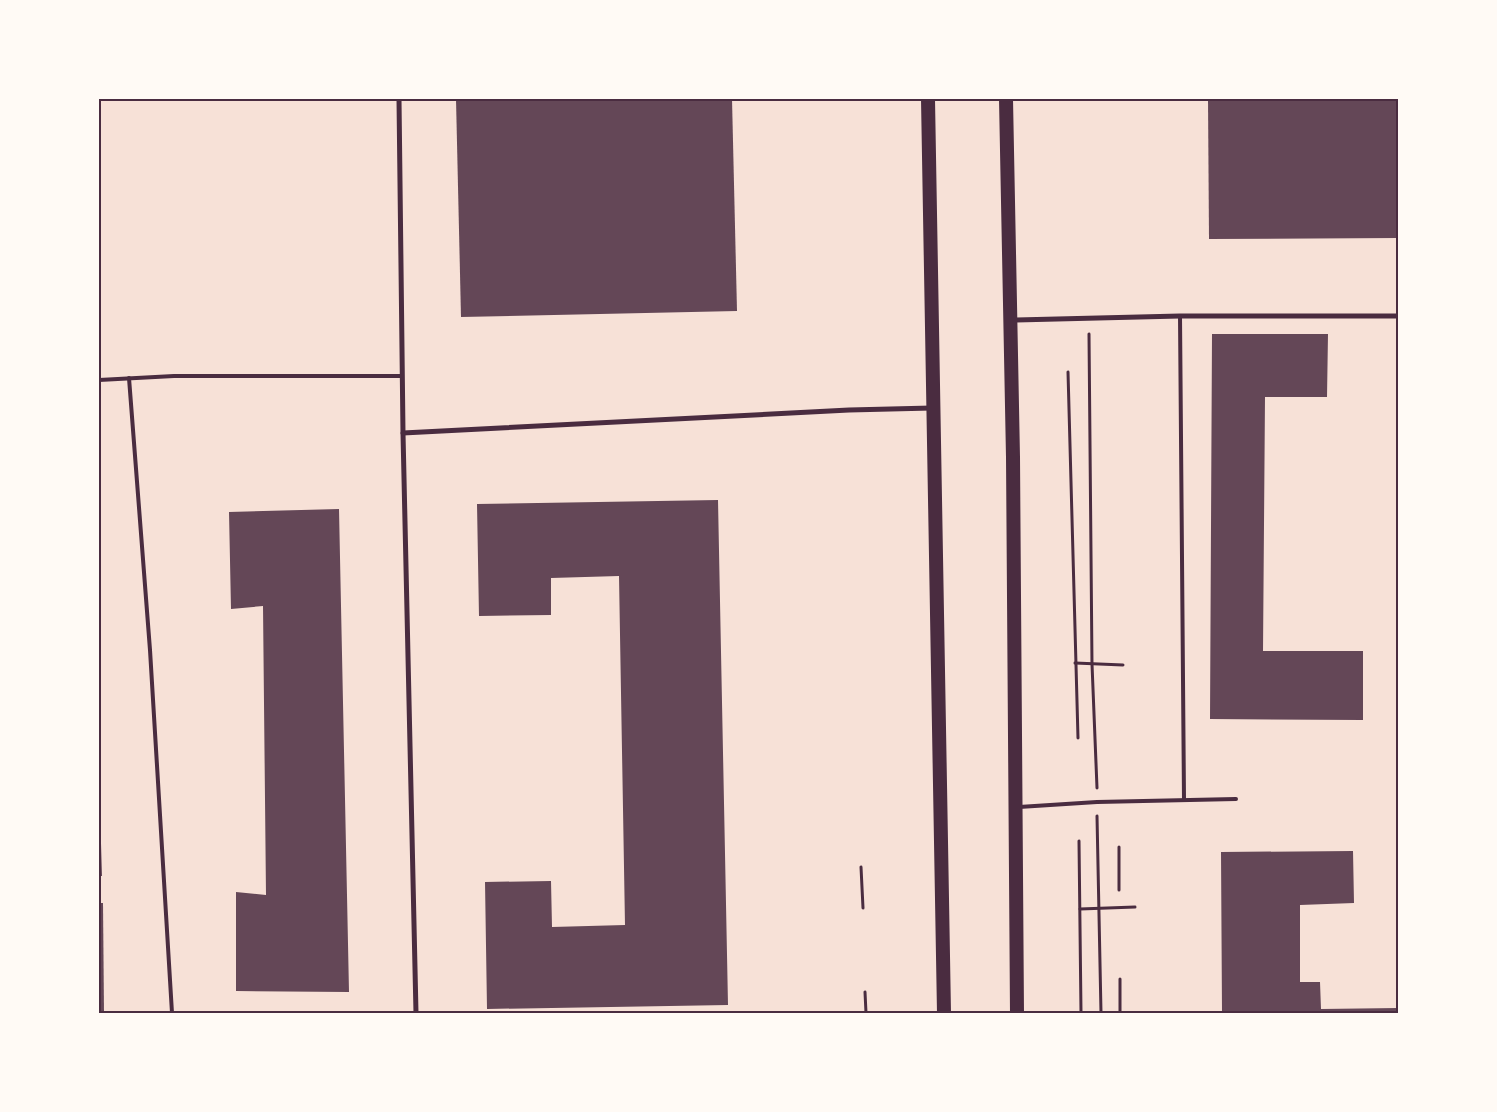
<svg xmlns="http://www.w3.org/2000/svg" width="1497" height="1112" viewBox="0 0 1497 1112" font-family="'Open Sans',sans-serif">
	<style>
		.building { fill: #644757 }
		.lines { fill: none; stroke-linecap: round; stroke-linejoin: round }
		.path { stroke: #4a2c40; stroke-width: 3 }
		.service { stroke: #4a2c40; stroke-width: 4 }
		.minor { stroke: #4a2c40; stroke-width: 5 }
		.trunk { stroke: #4a2c40; stroke-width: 14 }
		.neatline { fill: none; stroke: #4a2c40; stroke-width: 2 }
	</style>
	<rect width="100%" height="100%" fill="#f7e1d7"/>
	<g class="building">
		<path d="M456,99H732L737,311L461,317Z"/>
		<path d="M1208,99H1398V238L1209,239Z"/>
		<path d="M1212,334H1328L1327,397H1265L1263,651H1363V720L1210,719Z"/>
		<path d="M718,500L728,1005L487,1009L485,882L551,881L552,927L625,925L619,576L551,578V615L479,616L477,504Z"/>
		<path d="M339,509L349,992L236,991V892L266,895L263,606L231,609L229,512Z"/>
		<path d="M99,811H100L102,876H99Z"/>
		<path d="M1353,851L1354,903L1300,905V982H1320L1321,1009L1398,1008V1013H1222L1221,852Z"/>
		<path d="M99,903H103L104,1013H99Z"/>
	</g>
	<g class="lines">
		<g class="path">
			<path d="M1089,334L1092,664L1097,788"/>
			<path d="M1068,372L1078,738"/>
			<path d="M1075,663L1123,665"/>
			<path d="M1097,816L1101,1013"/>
			<path d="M1079,841L1081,1013"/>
			<path d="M861,867L863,908"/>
			<path d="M1119,890V847"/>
			<path d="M1080,909L1135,907"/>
			<path d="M865,992L866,1013"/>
			<path d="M1120,1013V979"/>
		</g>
		<g class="service">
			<path d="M1180,316L1184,800"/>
			<path d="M129,378L150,650L172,1013"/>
			<path d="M99,380L174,376H402"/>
			<path d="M1019,807L1097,802L1236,799"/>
		</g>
		<g class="minor">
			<path d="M399,99L403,433L416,1013"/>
			<path d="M1011,320L1180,316H1398"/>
			<path d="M403,433L849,410L932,408"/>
		</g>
		<g class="trunk">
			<path d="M928,99L944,1013"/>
			<path d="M1006,99L1013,457L1017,1013"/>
		</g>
	</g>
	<rect width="1497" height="1112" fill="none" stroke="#fffaf5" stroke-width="200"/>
	<rect x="100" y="100" width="1297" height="912" class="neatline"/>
</svg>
